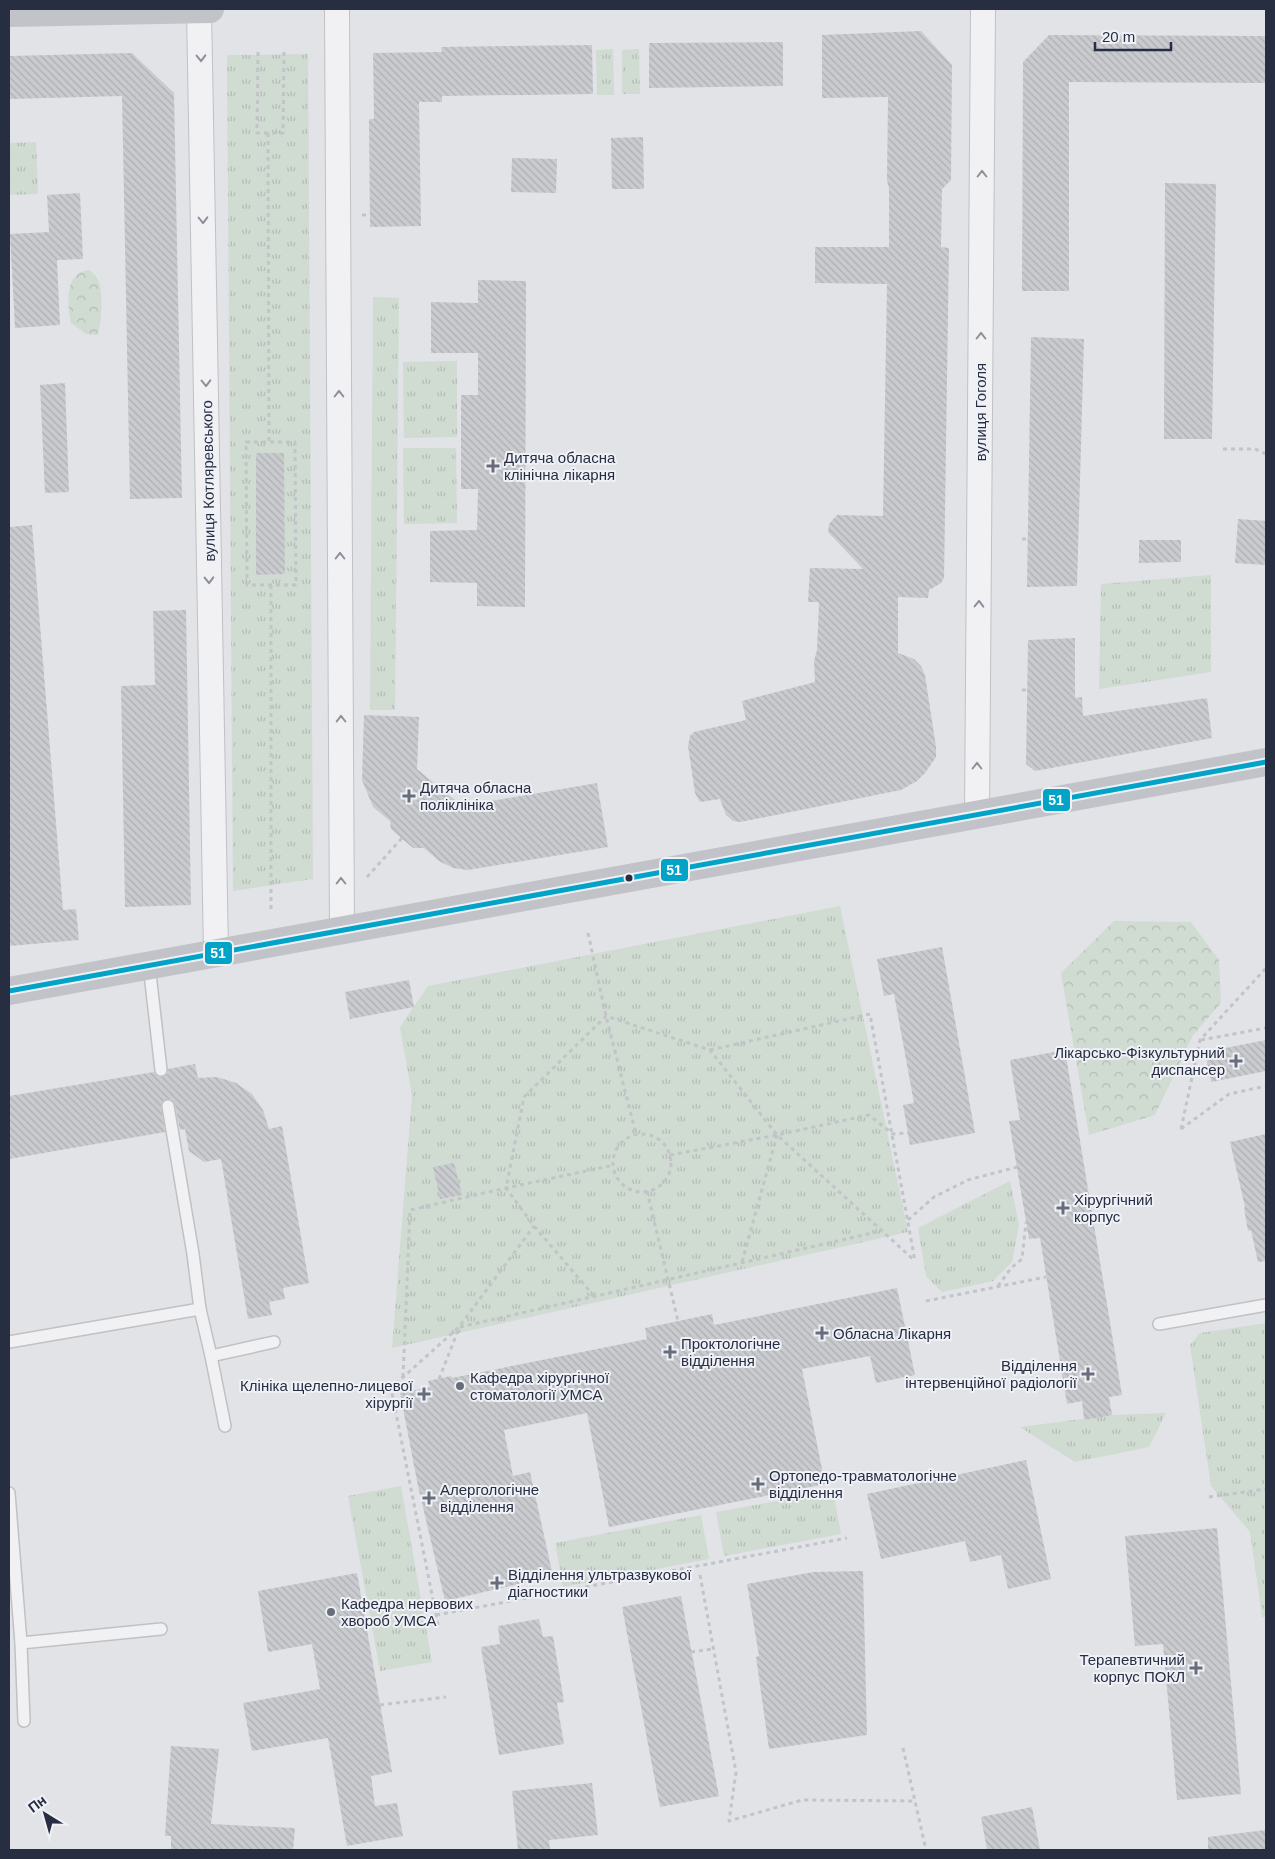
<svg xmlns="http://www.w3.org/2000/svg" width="1275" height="1859" viewBox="0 0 1275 1859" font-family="Helvetica,sans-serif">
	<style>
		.grass { fill: url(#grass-tufts) }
		.forest { fill: url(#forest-crowns) }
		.building { fill: url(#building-back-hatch) }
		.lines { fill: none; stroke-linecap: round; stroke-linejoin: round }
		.lane-casing { stroke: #bfc1c5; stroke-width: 14 }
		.street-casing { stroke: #bfc1c5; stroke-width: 26 }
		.path { stroke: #c2c4c8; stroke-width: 3; stroke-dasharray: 4 4; stroke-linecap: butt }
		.lane { stroke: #f1f1f3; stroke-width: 11 }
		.street { stroke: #f1f1f3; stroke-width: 24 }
		.secondary { stroke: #c2c3c9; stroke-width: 28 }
		.bus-1-casing { stroke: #eff1f7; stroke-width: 9 }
		.bus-1 { stroke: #02a3c7; stroke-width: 5 }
		.oneway { stroke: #8c909a }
		.poi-dot { fill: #686d7b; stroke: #eff1f7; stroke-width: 2 }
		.bus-dot { fill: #272e41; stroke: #eff1f7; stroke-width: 2 }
		.labels { text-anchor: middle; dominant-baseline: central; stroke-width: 4; stroke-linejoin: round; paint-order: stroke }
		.street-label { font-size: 15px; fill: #272e41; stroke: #eff1f7 }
		.poi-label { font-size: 15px; fill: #272e41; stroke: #eff1f7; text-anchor: start }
		.line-badge { stroke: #eff1f7; stroke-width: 2 }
		.badge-label { font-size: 14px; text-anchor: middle; font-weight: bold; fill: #fff }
	</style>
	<defs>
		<pattern id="grass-tufts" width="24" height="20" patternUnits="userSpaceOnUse" patternTransform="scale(1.25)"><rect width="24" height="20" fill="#d0dbd2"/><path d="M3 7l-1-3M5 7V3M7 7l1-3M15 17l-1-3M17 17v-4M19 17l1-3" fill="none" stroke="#b3bcb6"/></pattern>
		<pattern id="forest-crowns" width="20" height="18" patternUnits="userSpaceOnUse" patternTransform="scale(1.25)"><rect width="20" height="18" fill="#d0dbd2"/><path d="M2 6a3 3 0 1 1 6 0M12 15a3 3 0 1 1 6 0" fill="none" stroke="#b3bcb6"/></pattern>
		<pattern id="building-back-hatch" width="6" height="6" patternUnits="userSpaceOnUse" patternTransform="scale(1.25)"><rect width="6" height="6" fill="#c9cbcf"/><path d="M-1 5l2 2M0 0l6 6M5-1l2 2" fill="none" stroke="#adafb3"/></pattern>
	</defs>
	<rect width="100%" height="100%" fill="#e1e3e7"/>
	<g class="grass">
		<path d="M613,49L614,95H597L596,50Z"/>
		<path d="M639,49L640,94H622V50Z"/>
		<path d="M308,54L313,879L233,891L227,55Z"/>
		<path d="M36,142L38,194L9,195V143Z"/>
		<path d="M373,297L399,298L395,710H370Z"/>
		<path d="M457,361V437L404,438L403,362Z"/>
		<path d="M403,448H456L457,523L404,524Z"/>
		<path d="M1211,575V672L1099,689L1101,584Z"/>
		<path d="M840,906L908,1232L392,1348L412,1095L400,1027L428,986Z"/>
		<path d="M1010,1181L1019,1225L1012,1262L993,1281L942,1292L926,1276L918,1228Z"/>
		<path d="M1266,1323V1617H1262L1250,1532L1211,1486L1190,1345L1200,1333Z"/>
		<path d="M1166,1413L1149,1447L1075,1462L1020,1427L1112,1415Z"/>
		<path d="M401,1486L432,1662L380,1671L348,1496Z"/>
		<path d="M833,1491L841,1534L724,1556L716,1512Z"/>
		<path d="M701,1515L709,1559L563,1587L555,1543Z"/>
	</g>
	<g class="forest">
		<path d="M89,270C94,274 97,277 99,282C103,294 102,324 97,335L86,334L71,323C67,306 64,272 89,270Z"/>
		<path d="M1114,921L1191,922L1219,960L1221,1003L1193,1035L1155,1115L1089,1135L1061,973Z"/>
	</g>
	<g class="building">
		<path d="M921,31L952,65L951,180L942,189L941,247L949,248L944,578L941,583L929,590L928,598L898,597V653L914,659L921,666L925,675L936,747V757L925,773L917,781L901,790L740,822L733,821L726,815L720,799L700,802L695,793L688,746L690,736L694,732L746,720L742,701L815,682L814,661L817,650L819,602H808L810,568L863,569L828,532L829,524L837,515L883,516L887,284L815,283V247H889V189L887,180L888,97L822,98V35Z"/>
		<path d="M1049,35L1266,36V83L1069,82V291H1022L1023,62Z"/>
		<path d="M783,42V86L649,88V43Z"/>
		<path d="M592,45L593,94L442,96V102H419L421,226L370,227L369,119H374L373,53L442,52L441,47Z"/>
		<path d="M132,53L174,93L182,498L130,499L122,96L9,99V56Z"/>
		<path d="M643,137L644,189H612L611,138Z"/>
		<path d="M512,158L557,159L556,193L511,192Z"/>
		<path d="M1165,183L1216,184L1212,439H1164Z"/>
		<path d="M80,193L83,259L57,260L60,325L15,328L10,234L49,232L47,195Z"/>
		<path d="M478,280L526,281L525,607L477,606V583L430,582V531L477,530L478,489H461V395H478V353H431V302L478,303Z"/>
		<path d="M1031,337L1084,339L1077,586L1027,587Z"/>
		<path d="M65,383L69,492L45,493L40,385Z"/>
		<path d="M256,453H284L285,574L256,575Z"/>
		<path d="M1238,519L1266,521V565L1235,563Z"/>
		<path d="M32,525L63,910L76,909L79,940L9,946V527Z"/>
		<path d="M1139,540H1181V562L1139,563Z"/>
		<path d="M186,610L191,905L125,907L121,686L155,685L153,611Z"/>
		<path d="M1075,638V698L1082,697L1083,716L1207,698L1212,738L1035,771L1026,764L1028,640Z"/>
		<path d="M364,715L419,717L417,769L462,806L597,783L608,847L468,870L453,868L439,861L424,848H413L391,829L390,821L373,807L362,780Z"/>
		<path d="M942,947L975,1133L910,1145L903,1105L914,1103L894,994L884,996L877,959Z"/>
		<path d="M409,980L414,1007L350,1019L345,992Z"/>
		<path d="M1266,1040V1071L1211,1082L1205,1052Z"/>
		<path d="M1065,1050L1122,1395L1109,1397L1112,1415L1084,1420L1082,1401L1067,1404L1040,1238L1029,1239L1009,1121L1020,1120L1010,1060Z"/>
		<path d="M195,1064L198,1078L217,1077L236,1083L252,1094L263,1110L269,1129L282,1126L309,1283L283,1288L285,1299L269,1302L272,1315L248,1319L221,1159L204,1162L189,1151L185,1129L180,1130L175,1105L171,1099L164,1100L161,1104L165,1132L9,1159V1096L154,1072L158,1077H162L168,1073V1069Z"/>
		<path d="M1266,1134V1261L1258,1262L1251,1230L1248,1231L1244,1208L1245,1207L1230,1142Z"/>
		<path d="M454,1163L462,1195L440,1199L433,1167Z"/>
		<path d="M897,1288L915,1375L876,1383L870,1356L802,1369L825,1484L609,1527L587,1413L504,1430L513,1476L530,1472L553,1576L445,1601L418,1486L400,1393L430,1387L428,1381L451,1376L452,1378L647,1339L645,1328L712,1314L714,1325Z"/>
		<path d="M1026,1460L1051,1579L1008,1589L1001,1555L970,1562L965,1541L881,1559L867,1494Z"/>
		<path d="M1217,1528L1241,1794L1177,1800L1163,1644L1135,1646L1125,1536Z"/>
		<path d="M863,1571L867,1735L769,1749L756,1657L759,1656L747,1584L814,1572Z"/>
		<path d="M357,1573L392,1772L371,1776L375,1806L397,1803L403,1836L347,1846L328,1738L252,1751L243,1703L320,1689L312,1644L268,1652L258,1591Z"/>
		<path d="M681,1596L719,1796L660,1807L622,1607Z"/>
		<path d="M539,1619L543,1637L553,1636L564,1702L557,1703L564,1744L499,1755L481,1647L500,1644L498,1626Z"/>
		<path d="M171,1746L219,1749L211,1824L295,1828L293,1850H171V1836H165Z"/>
		<path d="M592,1783L598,1835L549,1840L550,1850H518L512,1791Z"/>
		<path d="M1032,1807L1040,1850H987L981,1817Z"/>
		<path d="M1266,1830V1850H1208V1837Z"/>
	</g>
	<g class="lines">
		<defs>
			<g id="lane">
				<path d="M149,965L161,1070"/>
				<path d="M168,1106L193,1254L200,1309"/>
				<path d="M1159,1324L1266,1305"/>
				<path d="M9,1342L200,1309L211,1356L274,1342"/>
				<path d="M211,1356L225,1426"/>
				<path d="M9,1493L21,1643L24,1721"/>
				<path d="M21,1643L161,1629"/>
			</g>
			<g id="street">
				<path d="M199,9L216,953"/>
				<path d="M337,9L342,930"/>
				<path d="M977,815L983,9"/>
			</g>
		</defs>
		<use href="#lane" class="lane-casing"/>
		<use href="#street" class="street-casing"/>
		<g class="path">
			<path d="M258,52L257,133H283L284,52"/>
			<path d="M268,133L269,442"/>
			<path d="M362,215H370"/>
			<path d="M246,442H295L296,585H247Z"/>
			<path d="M1223,449H1255L1266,454"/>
			<path d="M1022,539H1028"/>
			<path d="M271,585V910"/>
			<path d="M1022,690H1027"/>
			<path d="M367,877L402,838"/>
			<path d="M588,933L606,1016L636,1134"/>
			<path d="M1201,1040L1266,1028"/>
			<path d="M710,1050L870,1014L915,1261"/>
			<path d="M1181,1129L1200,1040L1266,968"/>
			<path d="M1181,1129L1229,1094L1266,1086"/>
			<circle cx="642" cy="1163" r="29"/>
			<path d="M670,1155L777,1135L869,1115L893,1134L908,1133"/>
			<path d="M647,1191L678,1321"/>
			<path d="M908,1220L934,1197L968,1180L1017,1167"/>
			<path d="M742,1262L777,1135"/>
			<path d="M998,1286L1011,1268L1022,1259L1026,1222"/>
			<path d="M594,1296L534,1226L506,1188L524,1097L606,1016L710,1050L777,1135L915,1261"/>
			<path d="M926,1301L1046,1277"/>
			<path d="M460,1327L881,1231"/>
			<path d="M403,1377L410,1210L506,1188L614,1165"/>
			<path d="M439,1379L459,1328"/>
			<path d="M1209,1497L1266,1489"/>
			<path d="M700,1575L736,1772L729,1821L802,1800L915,1801"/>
			<path d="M436,1615L847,1538"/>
			<path d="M438,1625L391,1388L459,1327L534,1226"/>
			<path d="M691,1652L712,1649"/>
			<path d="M380,1705L446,1697"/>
			<path d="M903,1748L926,1850"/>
		</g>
		<use href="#lane" class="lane"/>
		<use href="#street" class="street"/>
		<g class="secondary">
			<path d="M9,13L210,9"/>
			<path d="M9,991L1266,762"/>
		</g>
		<defs>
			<path id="bus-1" d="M9,991L1266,762"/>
		</defs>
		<use href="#bus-1" class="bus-1-casing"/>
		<use href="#bus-1" class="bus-1"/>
	</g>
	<defs><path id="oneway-chevron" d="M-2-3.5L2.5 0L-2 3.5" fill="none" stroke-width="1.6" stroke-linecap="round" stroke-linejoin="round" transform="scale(1.25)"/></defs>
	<g class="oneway">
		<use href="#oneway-chevron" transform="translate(201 58) rotate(89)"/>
		<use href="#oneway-chevron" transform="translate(982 174) rotate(-90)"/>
		<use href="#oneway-chevron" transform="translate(203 220) rotate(89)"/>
		<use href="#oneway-chevron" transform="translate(981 336) rotate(-90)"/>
		<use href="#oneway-chevron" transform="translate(206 383) rotate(89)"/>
		<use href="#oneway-chevron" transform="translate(339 394) rotate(-90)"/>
		<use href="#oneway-chevron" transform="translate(340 556) rotate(-90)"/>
		<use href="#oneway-chevron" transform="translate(209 580) rotate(89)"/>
		<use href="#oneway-chevron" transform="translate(979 604) rotate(-89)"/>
		<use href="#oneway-chevron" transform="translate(341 719) rotate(-90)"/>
		<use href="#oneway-chevron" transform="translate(977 766) rotate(-90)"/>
		<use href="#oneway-chevron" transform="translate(341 881) rotate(-90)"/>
	</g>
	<g class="poi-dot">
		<path d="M490.5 458.5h5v5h5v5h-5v5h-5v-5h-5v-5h5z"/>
		<path d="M406.5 788.5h5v5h5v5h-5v5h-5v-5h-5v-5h5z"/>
		<path d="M1233.5 1053.5h5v5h5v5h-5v5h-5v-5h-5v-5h5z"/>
		<path d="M1060.5 1200.5h5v5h5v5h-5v5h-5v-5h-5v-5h5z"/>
		<path d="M819.5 1325.5h5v5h5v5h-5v5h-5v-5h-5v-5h5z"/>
		<path d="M667.5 1344.5h5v5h5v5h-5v5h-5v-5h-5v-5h5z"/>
		<path d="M1085.5 1366.5h5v5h5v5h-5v5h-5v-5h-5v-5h5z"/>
		<circle cx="460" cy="1386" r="5"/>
		<path d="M421.5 1386.5h5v5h5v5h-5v5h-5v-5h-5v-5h5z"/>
		<path d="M755.5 1476.5h5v5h5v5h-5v5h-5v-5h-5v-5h5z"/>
		<path d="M426.5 1490.5h5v5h5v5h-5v5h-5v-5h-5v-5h5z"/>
		<path d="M494.5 1575.5h5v5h5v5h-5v5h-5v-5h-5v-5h5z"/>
		<circle cx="331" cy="1612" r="5"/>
		<path d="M1193.5 1660.5h5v5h5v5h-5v5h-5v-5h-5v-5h5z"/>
	</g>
	<circle class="bus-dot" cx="629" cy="878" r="4.5"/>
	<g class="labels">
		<g class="street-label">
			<text transform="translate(980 412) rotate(-90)">вулиця Гоголя</text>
			<text transform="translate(208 481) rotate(-91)">вулиця Котляревського</text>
		</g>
		<g class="poi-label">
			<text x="504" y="457">Дитяча обласна<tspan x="504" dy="17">клінічна лікарня</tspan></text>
			<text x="420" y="787">Дитяча обласна<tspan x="420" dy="17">поліклініка</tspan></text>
			<text x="1225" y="1052" text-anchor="end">Лікарсько-Фізкультурний<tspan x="1225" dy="17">диспансер</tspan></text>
			<text x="1074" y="1199">Хірургічний<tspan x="1074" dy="17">корпус</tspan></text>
			<text x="833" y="1333">Обласна Лікарня</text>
			<text x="681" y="1343">Проктологічне<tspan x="681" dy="17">відділення</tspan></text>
			<text x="1077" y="1365" text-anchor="end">Відділення<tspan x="1077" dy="17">інтервенційної радіології</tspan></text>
			<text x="470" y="1377">Кафедра хірургічної<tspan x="470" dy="17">стоматології УМСА</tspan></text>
			<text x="413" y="1385" text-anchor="end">Клініка щелепно-лицевої<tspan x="413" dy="17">хірургії</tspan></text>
			<text x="769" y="1475">Ортопедо-травматологічне<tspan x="769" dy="17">відділення</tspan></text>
			<text x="440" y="1489">Алергологічне<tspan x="440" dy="17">відділення</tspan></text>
			<text x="508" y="1574">Відділення ультразвукової<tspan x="508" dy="17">діагностики</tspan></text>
			<text x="341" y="1603">Кафедра нервових<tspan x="341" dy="17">хвороб УМСА</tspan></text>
			<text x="1185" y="1659" text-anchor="end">Терапевтичний<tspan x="1185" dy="17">корпус ПОКЛ</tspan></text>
		</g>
	</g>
	<g class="line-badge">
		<rect x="1042" y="788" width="29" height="24" rx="5" fill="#02a3c7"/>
		<rect x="660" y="858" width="29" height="24" rx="5" fill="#02a3c7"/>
		<rect x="204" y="941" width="29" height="24" rx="5" fill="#02a3c7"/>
	</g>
	<g class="badge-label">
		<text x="1056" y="805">51</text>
		<text x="674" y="875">51</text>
		<text x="218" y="958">51</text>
	</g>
	<rect width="1275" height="1859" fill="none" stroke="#272e41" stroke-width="20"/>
	<g transform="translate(45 1814) rotate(323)" stroke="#eff1f7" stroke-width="4" paint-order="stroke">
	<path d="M0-4L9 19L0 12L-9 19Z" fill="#272e41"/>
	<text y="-8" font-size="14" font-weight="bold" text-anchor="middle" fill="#272e41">Пн</text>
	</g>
	<path d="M1095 42v8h76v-8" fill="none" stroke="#272e41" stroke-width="2.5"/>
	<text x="1102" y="42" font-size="15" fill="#272e41" stroke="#eff1f7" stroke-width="4" paint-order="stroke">20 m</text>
</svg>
